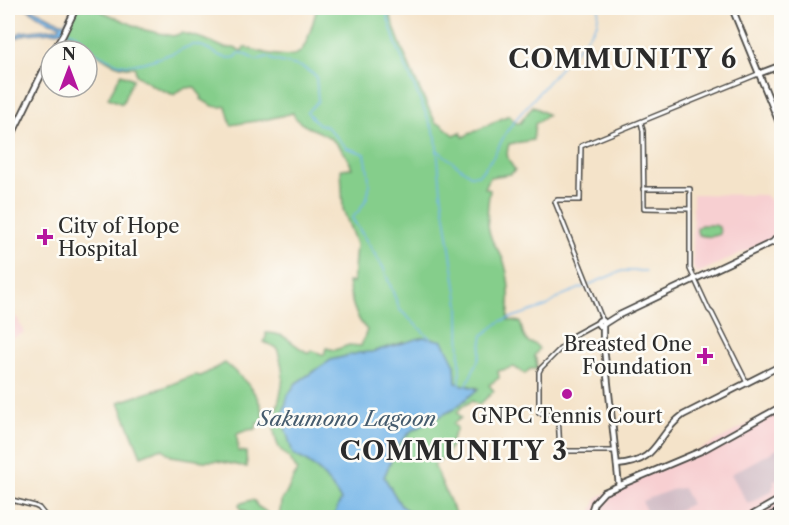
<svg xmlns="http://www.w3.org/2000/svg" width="789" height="525" viewBox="0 0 789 525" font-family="'Libre Caslon Text',serif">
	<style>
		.built { fill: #f7cfd1 }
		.industrial { fill: #d2bdc6 }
		.green { fill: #85ce8b; stroke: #587c5b; stroke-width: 1.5 }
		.water { fill: #74b5e8; stroke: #50708a; stroke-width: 1.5 }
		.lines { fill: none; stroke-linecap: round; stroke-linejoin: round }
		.stream { stroke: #74b5e8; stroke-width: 1.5 }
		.minor-casing { stroke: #494743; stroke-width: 6 }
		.major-casing { stroke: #494743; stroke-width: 8 }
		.minor { stroke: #fff; stroke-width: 3 }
		.major { stroke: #fff; stroke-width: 4.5 }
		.rail-casing { stroke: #2b2b2b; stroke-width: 4 }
		.rail { stroke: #fdfcf7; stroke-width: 1.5; stroke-dasharray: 4.5; stroke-linecap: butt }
		.poi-dot { fill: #b5179e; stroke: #fdfcf7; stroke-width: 2 }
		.labels { text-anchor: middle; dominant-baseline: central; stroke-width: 5; stroke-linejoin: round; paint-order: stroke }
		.poi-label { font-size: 20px; fill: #2b2b2b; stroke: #fdfcf7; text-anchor: start }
		.water-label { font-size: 21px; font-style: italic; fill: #455b6d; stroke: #fdfcf7 }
		.district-label { font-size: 26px; font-weight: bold; letter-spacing: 1.5px; fill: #2b2b2b; stroke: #fdfcf7 }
	</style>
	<rect width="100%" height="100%" fill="#fdfcf7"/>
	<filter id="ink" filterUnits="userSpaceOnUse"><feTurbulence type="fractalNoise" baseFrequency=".0167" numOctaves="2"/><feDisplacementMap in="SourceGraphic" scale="12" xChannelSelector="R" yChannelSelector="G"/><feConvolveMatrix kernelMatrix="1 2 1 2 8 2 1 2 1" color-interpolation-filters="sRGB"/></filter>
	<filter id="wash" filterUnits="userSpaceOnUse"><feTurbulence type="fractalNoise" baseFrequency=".008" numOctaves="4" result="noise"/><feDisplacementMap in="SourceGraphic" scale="24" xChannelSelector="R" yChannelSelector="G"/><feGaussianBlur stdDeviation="1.35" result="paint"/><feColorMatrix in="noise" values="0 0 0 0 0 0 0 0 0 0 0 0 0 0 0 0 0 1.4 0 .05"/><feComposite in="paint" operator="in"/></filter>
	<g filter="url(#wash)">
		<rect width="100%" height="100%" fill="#f4e3c9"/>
		<g class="built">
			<path d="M693,194L765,195L777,208L773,238L696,274L693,266Z"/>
			<path d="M17,317L24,333L8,340V320Z"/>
			<path d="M781,406V512L770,518H589L598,497L694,453Z"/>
		</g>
		<g class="industrial">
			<path d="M781,447V477L773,482L775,485L772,487L773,490L748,504L731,474Z"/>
			<path d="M683,488L691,504L664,517H648L642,501L671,490Z"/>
		</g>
		<g class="green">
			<path d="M77,8H94L145,30L173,36L182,33L190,35L204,39L225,48H234L242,51L244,47C257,51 288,61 300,52C308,45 314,18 317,8H388C400,47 417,86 436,123L441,124L454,135L461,132L463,137L509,115L516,123H520L533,106L548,115L535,124L533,140L509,144C505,156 508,160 515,170L511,174L490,177L485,188L490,190C487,206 485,224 492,240C496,249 503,255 505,265C510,282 510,303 508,320L520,322C522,327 523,338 527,341C532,346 534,340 539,349L534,356L536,359L537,369H530L525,374L514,367L498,371L499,378L489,385L494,391L479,405L472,401L463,406L457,412L461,418L453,424L457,428L452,439V444L446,455L434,465L456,515L452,517H417L401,506L384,477L398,445L411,431L454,409L478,388L456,383L455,365L404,342L372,352L359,353L331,360L296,383L293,454C318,466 326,477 341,500L333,517H278L280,512L281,501L286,494L297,470C294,466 292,461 289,458C282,451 279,450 276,440C270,421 280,403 282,385C284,372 281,361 277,348L264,342V340L266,338V333C287,332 292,346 309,353L311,350L324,355L326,348L335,350L349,345L361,346L367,330C355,318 351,300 348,283V282L353,283L356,244L343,209L341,169L352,168C348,156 339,144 328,137C316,128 299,128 293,113L268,119L231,125L226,106C215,109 211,105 201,99L202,97L194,87C185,88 180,88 174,95L155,87L136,75L135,67C104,69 91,43 65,32Z"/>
			<path d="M121,74L133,79L122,104L108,98Z"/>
			<path d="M701,225H715L719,227L720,234C714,237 705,237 699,235L697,232V228Z"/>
			<path d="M225,363C245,380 263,395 264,423H257L256,429L247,430L237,434L238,451L246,452L247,467L217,461H204L171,456L163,449H159L141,456L119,402L165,387L194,375L201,376Z"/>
			<path d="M251,500L255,501L257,506L265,511L271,517H249L244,510L241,511L239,504Z"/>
		</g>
		<g class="water">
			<path d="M26,8C40,8 50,21 65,23L70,14L72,15L64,31L26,34L14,39L8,40V38L15,37L21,32L58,28L60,26V25L47,21Z"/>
			<path d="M424,337L443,341L455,365L456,383L478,389L454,409L411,431L398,445L384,477L401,506L417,517H333L341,500C326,477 318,466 293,454L282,417L288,395L296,383L331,360L359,353L372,352Z"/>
		</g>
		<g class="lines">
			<g class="stream">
				<path d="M385,8L396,44L436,137L441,191L459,305L460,385"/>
				<path d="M66,31C79,32 87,45 96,52C102,56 110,60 117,63C133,69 160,57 176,52C181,50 187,46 193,45C210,44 217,62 236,57L239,53H242L256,60L267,57L273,60L302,67L316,76L318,101L307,112L318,124L326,126L347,148L365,154C370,181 375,197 352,218L383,267L400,310L431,339"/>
				<path d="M437,150L470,175H479L493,157L507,131L516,119L592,31L597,23L599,8"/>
				<path d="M466,386L479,358L483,335L501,321L547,306L563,295L576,290L622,271H646"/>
			</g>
		</g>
	</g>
	<g filter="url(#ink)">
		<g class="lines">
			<defs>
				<g id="minor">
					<path d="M641,122L643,131L644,208L690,209"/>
					<path d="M643,189H690V269L709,310L712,313L747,383"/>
					<path d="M602,319L555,202L557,200H580L581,146L758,74"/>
					<path d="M598,322L574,335L541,368L539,372V413L558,415L560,451H615"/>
					<path d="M775,411L782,424"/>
					<path d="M8,499L35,506L39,508L47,518"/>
				</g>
				<g id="major">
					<path d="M732,8L782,130"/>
					<path d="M53,51L63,35L76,8"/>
					<path d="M758,74L782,65"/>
					<path d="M8,143L51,55"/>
					<path d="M782,219C777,235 776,250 782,266"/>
					<path d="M782,237V248"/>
					<circle cx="601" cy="323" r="3"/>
					<path d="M604,324L615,317L773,242L778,236"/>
					<path d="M603,325V338L619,486"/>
					<path d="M617,465C660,462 655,435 683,415L782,365"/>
					<path d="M589,518L594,503L604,492L701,451L782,406"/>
					<path d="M747,518L782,498"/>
				</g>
			</defs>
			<use href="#minor" class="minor-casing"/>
			<use href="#major" class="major-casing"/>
			<use href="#minor" class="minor"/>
			<use href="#major" class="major"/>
			<defs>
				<path id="rail" d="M761,518L782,508"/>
			</defs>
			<use href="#rail" class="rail-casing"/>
			<use href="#rail" class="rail"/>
		</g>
	</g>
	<g class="poi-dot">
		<path d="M42 228h6v6h6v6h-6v6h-6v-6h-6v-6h6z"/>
		<path d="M702 347h6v6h6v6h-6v6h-6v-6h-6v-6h6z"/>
		<circle cx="567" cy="394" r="6"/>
	</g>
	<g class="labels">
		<g class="poi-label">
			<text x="58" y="226">City of Hope<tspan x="58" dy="23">Hospital</tspan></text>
			<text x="692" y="344" text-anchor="end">Breasted One<tspan x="692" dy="23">Foundation</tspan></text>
			<text x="567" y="416" text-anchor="middle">GNPC Tennis Court</text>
		</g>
		<g class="water-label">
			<text x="347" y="418">Sakumono Lagoon</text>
		</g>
		<g class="district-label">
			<text x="623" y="59">COMMUNITY 6</text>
			<text x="454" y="451">COMMUNITY 3</text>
		</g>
	</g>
	<rect width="789" height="525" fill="none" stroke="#fdfcf7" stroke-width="30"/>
	<g transform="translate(69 69)"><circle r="28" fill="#fdfcf7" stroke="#a9a8a5" stroke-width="1.5"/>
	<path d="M0-4.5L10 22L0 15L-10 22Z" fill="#b5179e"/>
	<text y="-9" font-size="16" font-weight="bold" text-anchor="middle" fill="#2b2b2b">N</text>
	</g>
</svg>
